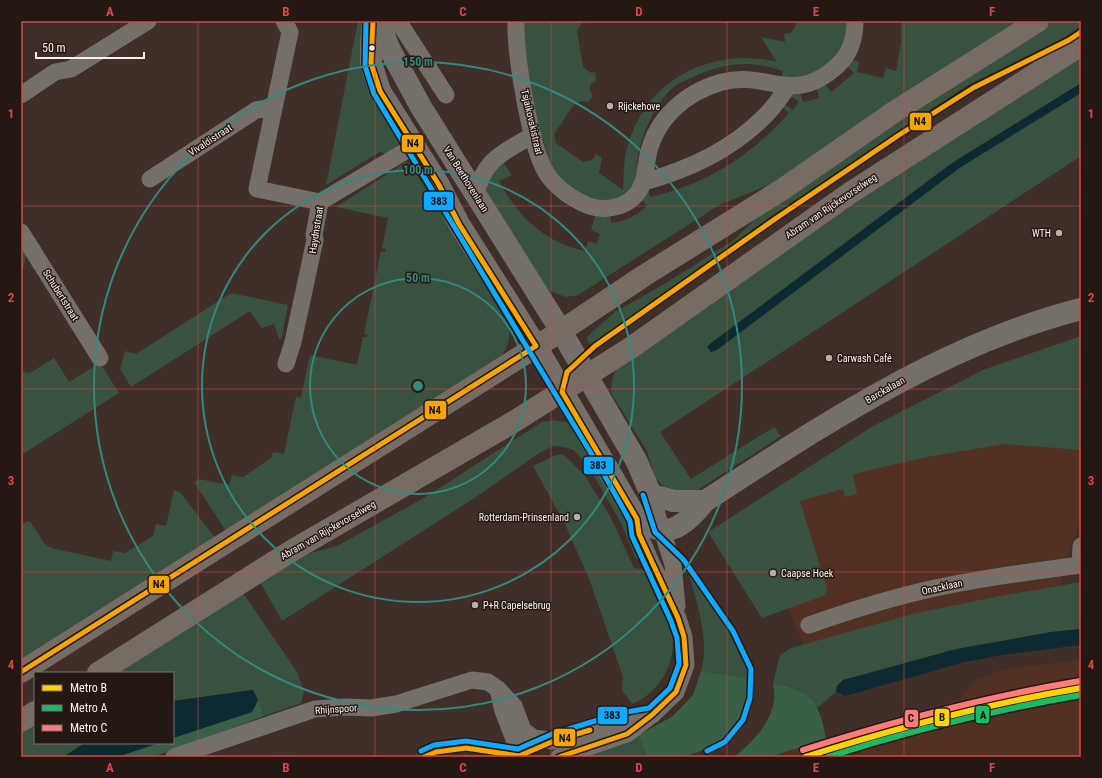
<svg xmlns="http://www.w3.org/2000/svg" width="1102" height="778" viewBox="0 0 1102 778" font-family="'Roboto Condensed',sans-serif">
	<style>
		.built { fill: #523023 }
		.green { fill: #38523f }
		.forest { fill: #395f46 }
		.water { fill: #0d2a32 }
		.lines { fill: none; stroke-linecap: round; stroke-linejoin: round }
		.minor { stroke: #746f68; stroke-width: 17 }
		.tertiary { stroke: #746f68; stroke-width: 22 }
		.trunk { stroke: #766c64; stroke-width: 22 }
		.bus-1-casing { stroke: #251813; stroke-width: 8 }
		.bus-2-casing { stroke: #251813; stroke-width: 8 }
		.bus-1 { stroke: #f7a600; stroke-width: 5 }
		.bus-2 { stroke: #0dabff; stroke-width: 5 }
		.metro-1-casing { stroke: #251813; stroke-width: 9 }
		.metro-2-casing { stroke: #251813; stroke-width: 9 }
		.metro-3-casing { stroke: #251813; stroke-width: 9 }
		.metro-1 { stroke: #ffd301; stroke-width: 6 }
		.metro-2 { stroke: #1abb66; stroke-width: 6 }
		.metro-3 { stroke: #fe7b7b; stroke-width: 6 }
		.grid { fill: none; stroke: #dc4646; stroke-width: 1; stroke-opacity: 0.55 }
		.ring { fill: none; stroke: #338881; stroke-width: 2 }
		.bus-dot { fill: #fdf1ed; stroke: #251813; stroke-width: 1.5 }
		.poi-dot { fill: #bbada8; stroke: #251813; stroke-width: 1.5 }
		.labels { text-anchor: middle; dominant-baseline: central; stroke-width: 3; stroke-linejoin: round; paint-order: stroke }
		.poi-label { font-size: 10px; fill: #fdf1ed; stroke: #251813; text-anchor: start }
		.street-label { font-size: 10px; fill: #fdf1ed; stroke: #251813 }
		.centre { fill: #338881; stroke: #251813; stroke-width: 2 }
		.ring-label { font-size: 12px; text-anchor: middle; font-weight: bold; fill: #338881; stroke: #251813; stroke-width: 3; stroke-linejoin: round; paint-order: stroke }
		.line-badge { stroke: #251813; stroke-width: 1.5 }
		.pale-badge-label { font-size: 11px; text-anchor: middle; font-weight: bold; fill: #111 }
		.neatline { fill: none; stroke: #dc4646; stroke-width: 1.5 }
		.grid-label { font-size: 13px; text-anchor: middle; font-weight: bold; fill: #dc4646 }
	</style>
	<rect width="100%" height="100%" fill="#402f29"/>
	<g class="built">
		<path d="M1081,441V523L1068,554V559L1058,591L804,645L767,564L781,503L920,444Z"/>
		<path d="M1081,660V757H773L862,727L958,700L977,679L1006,669Z"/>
	</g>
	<g class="green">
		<path d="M358,21H367L400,139L397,147L388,154L382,153L381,151L326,185Z"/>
		<path d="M522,21H593L582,23L577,31L583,67L591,73L595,72L596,81L592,83L589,88L593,96L588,103L584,101L575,103L554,134L556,143L583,162L592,160L596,154L602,158L599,173L623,190C624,175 623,160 628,145C647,78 712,47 777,62L761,37L785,42L784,34L791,33L796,25V21H849L848,38L836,59L813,76L781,81L783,71C750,60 727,62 695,76C690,79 683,81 678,84C662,94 651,116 644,134C640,147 634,161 640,175L632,190L619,198L604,201L578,195L552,170L534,112Z"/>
		<path d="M901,21H1023L784,179L721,204L578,295L566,297L544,289L488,201L486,182L501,159L512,175L499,181C518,217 544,242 585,251L588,241L597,244L600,234L591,230L596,213H610L611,223C625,221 637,216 647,206L640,198L648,187L650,197C708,184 750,156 789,113L783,107L785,104L793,110L799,102L791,96L793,93L800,92L803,102L819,98L817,88L825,84L831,92L854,73L847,66L853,60L859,62L857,72L883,78L886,68L896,71L901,43Z"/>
		<path d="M1053,21H1081V26L1063,38L966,86L770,217L685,280L591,344L588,342L587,338L590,334L615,312L666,283L734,240L756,218L869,141Z"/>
		<path d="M1081,54V156L660,432L691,479L774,427L781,436L696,491L682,493L666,489L655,478L647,451L611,393L612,380L617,365L827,215Z"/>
		<path d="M406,162L410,164L429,194L434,192L436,195L447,226L507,322C512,339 508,347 498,361L226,531L194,482L199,479L229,485L232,475L243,477L271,458L273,452L284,454L296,397L301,398L310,355L357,365L363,337H367L368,335L364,334L381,251L385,252L386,249L382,248L388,218L336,207Z"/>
		<path d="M21,245L26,254L21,280Z"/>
		<path d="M231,293L288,305L281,340L279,339L274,324L262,328L250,311L131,387L120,369L125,351L136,354Z"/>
		<path d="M1081,336V450L1004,444L927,457L853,474L857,494L845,497L843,489L800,501L827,588L826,595L762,618L708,532L873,426L983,370Z"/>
		<path d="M54,358L69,382L100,363L119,393L21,455V371L30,373Z"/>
		<path d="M554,420L566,422L582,437L629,521L644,562L640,561L635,557L621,523L591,471L574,450L563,447L553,446L539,453L476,497L282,621L260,582L307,554L337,546L424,498L542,422Z"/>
		<path d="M561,454L565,456L585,476L610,516L634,568L642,569L648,566C655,585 669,615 672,635C677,663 658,694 632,704L622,690L623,677L590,581L564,522L533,466L556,455Z"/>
		<path d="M174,490L180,492L215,538L21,660V524L30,521L44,543L51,548L111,561L113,551L125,553L153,536L156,524L166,526Z"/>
		<path d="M683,553L740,643L747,660L751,679L701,671C712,639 691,585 683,553Z"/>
		<path d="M1081,582V629L1051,632L843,680L837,686L836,692L817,708C804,690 795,686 773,684L780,655L791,648L912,614L1000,596Z"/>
		<path d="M243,593L297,672L304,692L301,703L264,716L253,690L173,701V673H115Z"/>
		<path d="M35,723V743H85L63,757H21V732Z"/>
		<path d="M639,735L647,757H576Z"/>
	</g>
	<g class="forest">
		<path d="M701,671L751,679C752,691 748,700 743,711C732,738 709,751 681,757C671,759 658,757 647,757L639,735L673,716L693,695Z"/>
		<path d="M773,684C809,687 821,704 826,739L770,757H734C756,739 780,715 773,684Z"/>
		<path d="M258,700L264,716L153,757H117L159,743H173V738L252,712Z"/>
	</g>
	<g class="water">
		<path d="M1081,83V93L961,167L717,350L711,352L707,347L711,343L952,163Z"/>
		<path d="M1081,629V645L1002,655L961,663L845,696L836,692L837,686L843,680L956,649L1051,632Z"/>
		<path d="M253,690L258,700L252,712L173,738V701Z"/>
		<path d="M85,743H159L117,757H63Z"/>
	</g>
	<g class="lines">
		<g class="minor">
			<path d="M284,21L290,32L257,189L320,202"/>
			<path d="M398,21L446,95"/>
			<path d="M516,21C515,52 530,149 547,174C558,190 572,199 589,206C604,211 623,208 634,197C646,185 645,170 648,155C656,118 686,92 722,82C769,70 793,107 838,65C851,53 855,37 855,21"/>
			<path d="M21,95L55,72L71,69L148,21"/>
			<path d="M150,179L256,110L262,109L273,112"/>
			<path d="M644,182C690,169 731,150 765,116C774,107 781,96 788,87"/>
			<path d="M476,195C484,158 503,153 533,135"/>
			<path d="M21,232L100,358"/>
			<path d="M286,364L293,342L315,240L314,235L320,202L414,146"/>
			<path d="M651,495L673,565L677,606"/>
			<path d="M1080,565L1081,546"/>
			<path d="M809,625C846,612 884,600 922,591C974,579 1028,572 1081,565"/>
			<path d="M498,689L503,711L521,757"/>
			<path d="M174,757L315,709L346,707L371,708L396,704L472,680L488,682L498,689L514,706L523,730L534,738L554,741L623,720L652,715"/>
			<path d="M559,757L627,734L652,715L676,692L686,665L684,637L678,618L650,560L639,534L637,519"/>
		</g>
		<g class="tertiary">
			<path d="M373,21L371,45V63L380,91L439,185L459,224L536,346L637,519C667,541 684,527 705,501C823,425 943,344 1081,309"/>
			<path d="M382,21L385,38L390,50L421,107L561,331L637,462L651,495L674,501H705"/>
		</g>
		<g class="trunk">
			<path d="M21,672L561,331L645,275L783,189L894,112L1038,21"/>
			<path d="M98,673L293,550L515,421L632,347L850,193L1081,45"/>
			<path d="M21,721L35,712"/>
		</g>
		<defs>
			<g id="bus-1">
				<path d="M21,672L536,346L459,224L439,185L380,91L371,63L373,21"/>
				<path d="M424,757L436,752L466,748L519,756L554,741L590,730"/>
				<path d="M559,757L627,734L652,715L676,692L686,665L684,637L678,618L639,534L637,519L562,392L567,372L595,346L775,219L899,135L973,88L1069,40L1081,32"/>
			</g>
			<g id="bus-2">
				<path d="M366,21L365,66L374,94L606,478L630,521L632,536L671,621L677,638L679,664L670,688L649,708L621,713L552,734L518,749L466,741L434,745L421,751"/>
				<path d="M643,495L655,532L683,559L733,631L751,669L750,698L743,720L725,742L707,751"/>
			</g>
		</defs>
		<use href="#bus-1" class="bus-1-casing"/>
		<use href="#bus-2" class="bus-2-casing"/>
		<use href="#bus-1" class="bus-1"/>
		<use href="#bus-2" class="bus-2"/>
		<defs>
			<path id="metro-1" d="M805,757C896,728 987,704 1081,688"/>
			<path id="metro-2" d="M828,757C911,730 995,710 1081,695"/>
			<path id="metro-3" d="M803,750C894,721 986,697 1080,681"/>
		</defs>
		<use href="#metro-1" class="metro-1-casing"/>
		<use href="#metro-2" class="metro-2-casing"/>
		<use href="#metro-3" class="metro-3-casing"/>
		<use href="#metro-1" class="metro-1"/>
		<use href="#metro-2" class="metro-2"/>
		<use href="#metro-3" class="metro-3"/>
	</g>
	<path class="grid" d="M198,21V757M375,21V757M551,21V757M727,21V757M904,21V757M21,206H1081M21,389H1081M21,572H1081"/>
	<g class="ring">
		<circle cx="418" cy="386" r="108"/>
		<circle cx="418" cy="386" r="216"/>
		<circle cx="418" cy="386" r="324"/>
	</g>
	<circle class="bus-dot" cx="372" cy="48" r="3.5"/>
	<g class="poi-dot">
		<circle cx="610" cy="106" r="4"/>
		<circle cx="1059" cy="233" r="4"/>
		<circle cx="829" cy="358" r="4"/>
		<circle cx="577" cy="517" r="4"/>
		<circle cx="773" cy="573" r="4"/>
		<circle cx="475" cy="605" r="4"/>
	</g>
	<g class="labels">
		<g class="poi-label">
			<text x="618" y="106">Rijckehove</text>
			<text x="1051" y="233" text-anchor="end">WTH</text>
			<text x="837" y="358">Carwash Café</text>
			<text x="569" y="517" text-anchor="end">Rotterdam-Prinsenland</text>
			<text x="781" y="573">Caapse Hoek</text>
			<text x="483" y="605">P+R Capelsebrug</text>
		</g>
		<g class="street-label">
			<text transform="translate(532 122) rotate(77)">Tsjaikovskistraat</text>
			<text transform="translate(210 140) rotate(-33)">Vivaldistraat</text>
			<text transform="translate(466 179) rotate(58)">Van Beethovenlaan</text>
			<text transform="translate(831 206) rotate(-34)">Abram van Rijckevorselweg</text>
			<text transform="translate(316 230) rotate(-81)">Haydnstraat</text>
			<text transform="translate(61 295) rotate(58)">Schubertstraat</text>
			<text transform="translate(885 390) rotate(-30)">Barckalaan</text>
			<text transform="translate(328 530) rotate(-30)">Abram van Rijckevorselweg</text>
			<text transform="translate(942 587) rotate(-12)">Onacklaan</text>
			<text transform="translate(336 709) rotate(-4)">Rhijnspoor</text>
		</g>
	</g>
	<circle cx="418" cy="386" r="6" class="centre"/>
	<g class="ring-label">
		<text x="418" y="66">150 m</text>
		<text x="418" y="174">100 m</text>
		<text x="418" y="282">50 m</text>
	</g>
	<g class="line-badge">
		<rect x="909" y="112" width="23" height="19" rx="4" fill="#f7a600"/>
		<rect x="401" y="134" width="23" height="19" rx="4" fill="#f7a600"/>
		<rect x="423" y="191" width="31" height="20" rx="4" fill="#0dabff"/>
		<rect x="424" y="400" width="23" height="20" rx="4" fill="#f7a600"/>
		<rect x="583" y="456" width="31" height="19" rx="4" fill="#0dabff"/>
		<rect x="148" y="575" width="22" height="19" rx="4" fill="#f7a600"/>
		<rect x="975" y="705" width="15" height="19" rx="4" fill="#1abb66"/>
		<rect x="597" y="706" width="31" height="19" rx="4" fill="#0dabff"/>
		<rect x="934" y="708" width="16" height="19" rx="4" fill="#ffd301"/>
		<rect x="904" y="709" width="15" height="19" rx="4" fill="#fe7b7b"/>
		<rect x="553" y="728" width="23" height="19" rx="4" fill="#f7a600"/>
	</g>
	<g class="pale-badge-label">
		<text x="920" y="125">N4</text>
		<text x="413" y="147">N4</text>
		<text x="439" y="205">383</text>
		<text x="435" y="414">N4</text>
		<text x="598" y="469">383</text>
		<text x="159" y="588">N4</text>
		<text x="983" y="719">A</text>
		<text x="612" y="719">383</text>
		<text x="942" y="721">B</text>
		<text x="911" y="722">C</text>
		<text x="565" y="742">N4</text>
	</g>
	<rect width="1102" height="778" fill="none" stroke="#251813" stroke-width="44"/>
	<rect x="34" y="672" width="140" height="72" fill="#251813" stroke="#7b6f6a"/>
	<rect x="42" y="685" width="20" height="6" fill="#ffd301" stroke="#7b6f6a"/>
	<text x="70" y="692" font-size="12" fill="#fdf1ed">Metro B</text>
	<rect x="42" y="705" width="20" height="6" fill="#1abb66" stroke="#7b6f6a"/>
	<text x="70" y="712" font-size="12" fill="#fdf1ed">Metro A</text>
	<rect x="42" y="725" width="20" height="6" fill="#fe7b7b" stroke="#7b6f6a"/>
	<text x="70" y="732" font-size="12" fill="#fdf1ed">Metro C</text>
	<path d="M36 52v6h108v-6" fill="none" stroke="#fdf1ed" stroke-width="2"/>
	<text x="42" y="52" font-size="12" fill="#fdf1ed" stroke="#251813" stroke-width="3" paint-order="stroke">50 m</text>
	<rect x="22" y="22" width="1058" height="734" class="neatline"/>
	<g class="grid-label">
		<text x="110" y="16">A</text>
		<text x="286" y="16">B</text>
		<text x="463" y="16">C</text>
		<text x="639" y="16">D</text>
		<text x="816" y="16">E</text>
		<text x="992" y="16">F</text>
		<text x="11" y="118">1</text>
		<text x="1091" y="118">1</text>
		<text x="11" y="302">2</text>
		<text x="1091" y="302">2</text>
		<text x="11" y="485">3</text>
		<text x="1091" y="485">3</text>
		<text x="11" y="669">4</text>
		<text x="1091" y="669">4</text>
		<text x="110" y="772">A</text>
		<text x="286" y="772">B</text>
		<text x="463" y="772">C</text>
		<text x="639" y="772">D</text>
		<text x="816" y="772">E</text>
		<text x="992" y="772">F</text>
	</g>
</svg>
